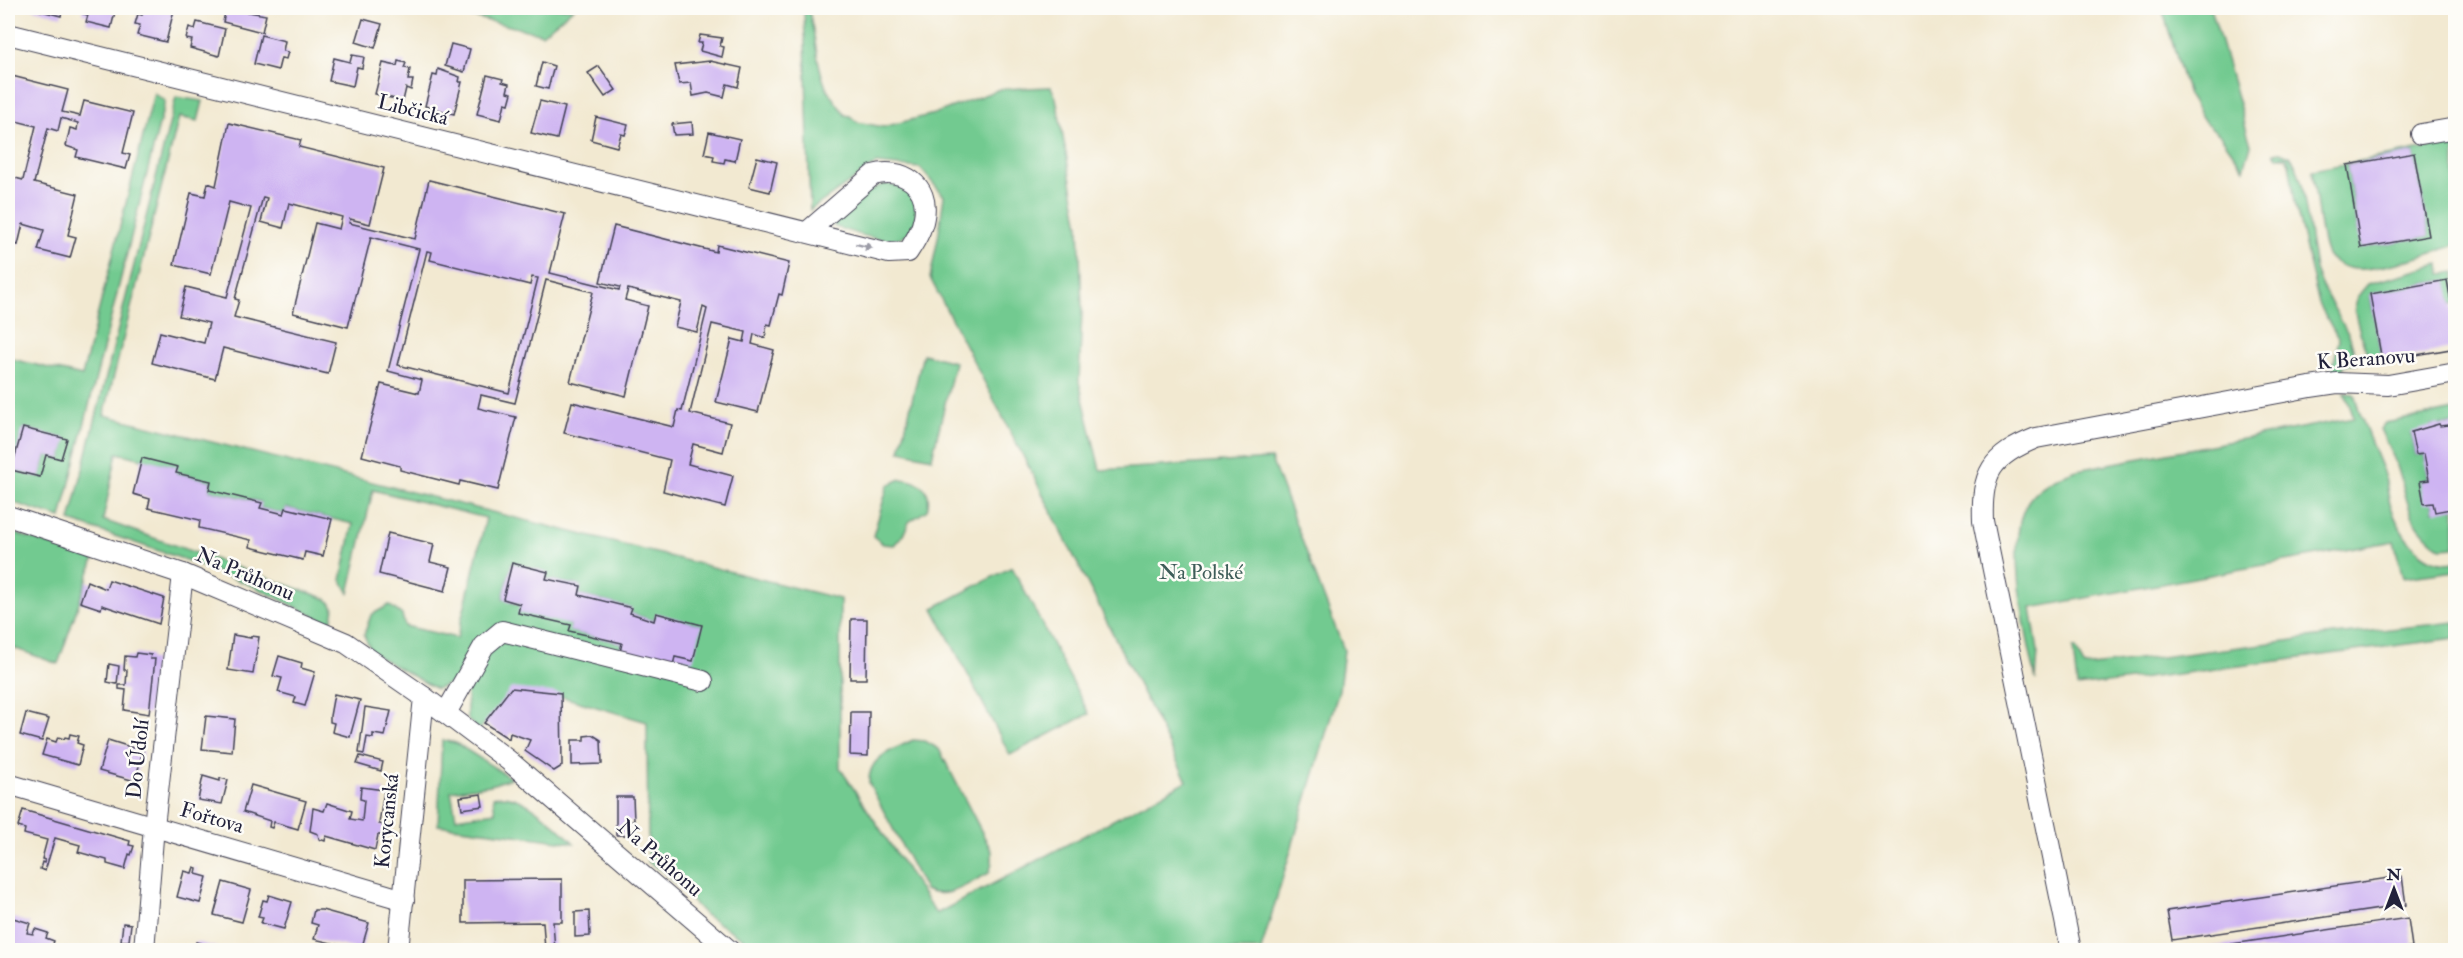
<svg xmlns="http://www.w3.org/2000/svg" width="2463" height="958" viewBox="0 0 2463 958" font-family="'IM FELL Double Pica',serif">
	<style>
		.green { fill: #72ca90; stroke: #4a7666; stroke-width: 1.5; fill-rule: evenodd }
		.building { fill: #ceb4f2; fill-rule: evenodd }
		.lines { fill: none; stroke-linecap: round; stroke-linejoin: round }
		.minor-casing { stroke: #414052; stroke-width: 22 }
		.minor { stroke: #fff; stroke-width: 20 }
		.oneway { fill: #9c9ca7 }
		.labels { text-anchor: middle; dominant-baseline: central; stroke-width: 5; stroke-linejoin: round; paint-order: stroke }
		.street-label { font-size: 21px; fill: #22223b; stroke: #fdfcf7 }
		.park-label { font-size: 21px; fill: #3e5d59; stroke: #fdfcf7 }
	</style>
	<rect width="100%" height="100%" fill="#fdfcf7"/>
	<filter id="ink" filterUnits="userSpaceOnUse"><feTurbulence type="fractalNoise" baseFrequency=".0167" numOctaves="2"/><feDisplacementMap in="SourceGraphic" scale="12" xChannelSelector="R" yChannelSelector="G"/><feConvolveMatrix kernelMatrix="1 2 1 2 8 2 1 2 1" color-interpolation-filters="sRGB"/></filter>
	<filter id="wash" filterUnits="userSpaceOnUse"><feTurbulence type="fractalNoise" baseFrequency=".008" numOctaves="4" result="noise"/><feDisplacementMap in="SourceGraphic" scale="24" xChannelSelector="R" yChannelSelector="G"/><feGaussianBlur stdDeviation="1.35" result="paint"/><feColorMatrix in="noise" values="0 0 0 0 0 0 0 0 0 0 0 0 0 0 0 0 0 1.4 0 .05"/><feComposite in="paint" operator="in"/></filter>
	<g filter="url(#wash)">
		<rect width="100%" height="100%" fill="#f2e9d1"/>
		<g class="green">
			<path d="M436,8H574L542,34Z"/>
			<path d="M804,8H808C816,33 815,62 826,87C831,97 839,106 845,115L850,116L857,122L883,127L934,114L1000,89L1051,87L1056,98L1079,226L1082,311L1079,382L1100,470L1271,459L1344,650L1339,690L1261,950H761L705,915L665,872L648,862L647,722L563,697L509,701L478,730L467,719V693L451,683L436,689L372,653L364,635L371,615L389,605L402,615L405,626L457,638L486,518L373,490L349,593L341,580L353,524L286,508L284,514L260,508L261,502L209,490L211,481L176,473L177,467L117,453L103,520L327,599L334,608L332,619L328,623L255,587L189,561L70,521L176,97L203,101L198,121L179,117L104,415L840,599V768L936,914L1187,781L1033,475L930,278L938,238L944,196L920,168L876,164L810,210ZM512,563L547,572L546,579L581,586L579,595L631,608L630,613L654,621L656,614L701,625L675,657L673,665L620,652L622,643L570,631L571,625L503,599Z"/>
			<path d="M2162,8H2211L2251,145L2244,169L2221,136L2205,122L2188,95Z"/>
			<path d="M154,93L165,101L61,518L8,501V358L82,376ZM23,428L66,439L61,459L46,455L40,477L12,470Z"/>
			<path d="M2455,143V245C2435,253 2377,271 2357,269C2348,269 2333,263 2328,256C2320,246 2315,186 2312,170ZM2414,153L2429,236L2361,248L2347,165Z"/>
			<path d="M2280,152L2290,156L2296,165L2302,184L2315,270L2321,285L2350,337L2357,364L2343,365L2344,374H2331L2339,340L2319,304L2295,203L2289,163L2286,157H2277L2274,153Z"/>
			<path d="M885,184C922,185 928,232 895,239C880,243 850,231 835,227L832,223C848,208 864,190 885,184Z"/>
			<path d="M2440,264L2441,274L2455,272V303L2451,304L2446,280L2370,294L2382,361L2372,363C2366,355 2353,313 2355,304C2356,296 2363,290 2368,284Z"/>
			<path d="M923,354L955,362L932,458L900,451Z"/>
			<path d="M2345,393L2354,394C2362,423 2372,445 2383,472C2387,481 2387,493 2390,503C2398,532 2422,568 2455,562V571L2403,578L2394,541L2031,608L2038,651L2036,680C2027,638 2000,529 2033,495C2045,482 2062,475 2077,470L2354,418Z"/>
			<path d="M2455,410V424L2431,426V428L2411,433L2416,455L2424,454L2429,480L2420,481L2433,503L2434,511L2455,508V547L2441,548C2404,521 2410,502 2396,463C2391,452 2385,440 2380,429L2385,423Z"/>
			<path d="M901,479C920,481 933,489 927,510L909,522L903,535L894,545L883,544L873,536L888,485Z"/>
			<path d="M8,531L94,559L58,664L8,646Z"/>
			<path d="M1012,567L1089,714L1010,755L933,608Z"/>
			<path d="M2455,622V638L2077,687L2073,649H2076L2084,667L2316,637Z"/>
			<path d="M442,740L456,743L511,778L491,785L451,791L456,818L495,812L493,797C521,790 556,825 574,843L438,825Z"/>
			<path d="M913,740L925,741L939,749L992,852V863L989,873C967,884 948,901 925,890L869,783C868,756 892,751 913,740Z"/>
		</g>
		<g id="blocks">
			<g class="building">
				<path d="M30,8H63L61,16Z"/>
				<path d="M83,8H116L111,28L86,22L88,15L83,14Z"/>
				<path d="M144,8L174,10L166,42L137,35L140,25L135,24L138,14L142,15Z"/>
				<path d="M226,8L266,15L262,32L223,22Z"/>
				<path d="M363,19L382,24L375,48L356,42Z"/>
				<path d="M197,22L225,29L219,56L190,48L192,40L186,39L189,27L195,29Z"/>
				<path d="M261,35L285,41L283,51L288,52L286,59L281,58L278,70L254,64Z"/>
				<path d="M700,35L722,38L720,46L724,47L722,57L700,51L702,43H698Z"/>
				<path d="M451,44L470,49L464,72L445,66Z"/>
				<path d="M352,55L364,57L362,68L357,67L353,86L329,81L334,58L350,62Z"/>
				<path d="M398,61L406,63L404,68L410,69L408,80H413L411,90L406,88L403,101L375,94L383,63L397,66Z"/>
				<path d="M710,61L742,68L738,87L727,84L724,97L708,93L693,96L691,83L679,84L675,65Z"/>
				<path d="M542,62L554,66L548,89L536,86Z"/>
				<path d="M599,66L616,90L605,97L588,73Z"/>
				<path d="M438,69L460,77L459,82H462L454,114L425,106L433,75L437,76Z"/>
				<path d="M8,75L68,90L62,112L80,116L84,101L133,113L123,153L130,155L126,169L76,157L78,150L66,146L70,128L77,130L78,123L61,118L58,131L48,128L34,183L78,194L68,235L76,237L70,258L38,250L44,230L23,224L18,245L8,243L13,222L8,220V176L23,180L36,126L8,119Z"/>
				<path d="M487,75L503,79L502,82L509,84L507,92L512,93L509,104L505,103L501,120L477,114Z"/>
				<path d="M540,101L565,107L557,139L531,133Z"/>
				<path d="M596,117L628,125L625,135L621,134L617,147L591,140Z"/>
				<path d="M692,122L693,134L674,135L672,124Z"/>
				<path d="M229,123L301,140L299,147L384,168L370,224L350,219L349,223L415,239L429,180L565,214L550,273L619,290L620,287L600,282L614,226L716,252L717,245L789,263L782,295L779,294L771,325L767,324L765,338L754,334L752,344L774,350L758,412L716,402L732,339L744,342L746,332L712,324L690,413L730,423L723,452L693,444L688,464L733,476L725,507L663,491L670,460L564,433L572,402L674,427L678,410L682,411L707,309L703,307L697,332L675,327L681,302L628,289L625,300L648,306L626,396L570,382L593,292L546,280L515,403L481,395L478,408L516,417L498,490L460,481L459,485L400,470V466L362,456L381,384L419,393L422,380L388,371L419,249L371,237L348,327L293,313L315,223L339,229L342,217L289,203L283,228L261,222L267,198L263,197L235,299L239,300L234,317L336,342L328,374L223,348L215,379L152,363L160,332L204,343L209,323L179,316L186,287L227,297L251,208L229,202L211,274L174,265L191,193L205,196L208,183L216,186ZM427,251L432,252L430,260L530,285L532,277L538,278L509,393L398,365Z"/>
				<path d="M709,132L740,139L735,161L725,159L724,163L713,161L714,156L704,154Z"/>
				<path d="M2414,153L2429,236L2361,248L2347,165Z"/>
				<path d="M757,157L777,162L770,192L749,187Z"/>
				<path d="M2447,280L2456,328V348L2382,361L2370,294Z"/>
				<path d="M2439,424L2440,426L2456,424V508L2435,512L2433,503L2424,504L2420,481L2429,480L2424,454L2416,455L2411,432Z"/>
				<path d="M23,428L67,439L61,459L46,455L40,477L11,470Z"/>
				<path d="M142,458L178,467L176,473L211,481L209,490L262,503L260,508L284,514L286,508L332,519L323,556L305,552L303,560L250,547L251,540L199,528L200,520L148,508L150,499L133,494Z"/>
				<path d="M388,533L434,544L430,562L451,567L445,591L379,574Z"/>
				<path d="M512,563L548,572L546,579L581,586L579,595L632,608L630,613L654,621L656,613L702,625L693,661L675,657L673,665L620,652L622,643L569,631L571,625L518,613L520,604L503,599Z"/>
				<path d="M109,580L164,598L159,624L102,605L101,609L80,602L87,581L106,589Z"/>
				<path d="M851,619H867L866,679H850Z"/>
				<path d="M233,635L251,638V636L259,637L253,674L228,670Z"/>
				<path d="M136,653L151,655L150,659H155L149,714L124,710L126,690L119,689V685H126L127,670H124L125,656L135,657Z"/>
				<path d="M279,656L302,663L301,668L315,672L305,706L294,703L296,697L278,692L282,678L273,676Z"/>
				<path d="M109,664L119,666L117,684L107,682Z"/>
				<path d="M511,688L561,693L562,766L554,771L525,751L530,740L510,733L509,739L484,723Z"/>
				<path d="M334,694L360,700L350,737L332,732L334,723L330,722V716Z"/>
				<path d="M365,707L391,711L385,736L373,734V738L367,737L364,754L359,753Z"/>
				<path d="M851,712H869L868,756L850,755Z"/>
				<path d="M26,713L49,719L42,741L20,735Z"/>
				<path d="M206,716L235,719L232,752L202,749Z"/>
				<path d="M70,734L79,736L77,743L83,745L78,765L42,755L47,739L56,742L58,737L64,739L65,737L69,738Z"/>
				<path d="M593,735L601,740L602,764L572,765V740H584V736Z"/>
				<path d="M108,740L143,751L135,781L99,771Z"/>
				<path d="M360,756L383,762L381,771L357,764Z"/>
				<path d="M203,776L220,781V778L228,780L222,804L198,800Z"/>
				<path d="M251,785L306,801L298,829L274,822L272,828L269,827L270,821L243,812Z"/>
				<path d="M361,787L384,790L379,824L384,825L382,835H378L375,850L326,836L325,841L319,839L318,834L310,831L313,808L324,811L327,803L352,811L350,819L362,821L364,800L360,799Z"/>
				<path d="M481,794L483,806L462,809L460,797Z"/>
				<path d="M616,797H633L634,821H628V835H616Z"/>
				<path d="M23,810L130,841L129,845L134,846L131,855L129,854L125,869L107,864V860L78,852L80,845L55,838L45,871L40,869L42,862L44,863L45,860L42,859L47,840L24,834L25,829L18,827Z"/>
				<path d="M194,867L197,868L196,874L207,877L200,903L177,897L184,871L192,873Z"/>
				<path d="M2402,876L2406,905L2172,940L2167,911Z"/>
				<path d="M562,879V922H553L555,950H545L543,922L463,923V880Z"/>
				<path d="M223,882L251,890L242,922L214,915Z"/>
				<path d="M269,895L292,902L284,929L261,923L263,918L258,917L263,900L267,901Z"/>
				<path d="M314,910H322L369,923L361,950L314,939L318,925L311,923Z"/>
				<path d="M589,911L590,936L575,937V912Z"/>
				<path d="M13,918L30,923L27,933L33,934L35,929L48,933L46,938L54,941L51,950H8V927Z"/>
				<path d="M2408,918L2412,947L2390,950H2191Z"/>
				<path d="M123,923L131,924L129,941H121Z"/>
				<path d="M196,942L218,948L217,950H194Z"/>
			</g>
		</g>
	</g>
	<g filter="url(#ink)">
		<use href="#blocks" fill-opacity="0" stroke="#414052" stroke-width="1.5"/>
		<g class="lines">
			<defs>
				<g id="minor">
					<path d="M8,34L889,253L908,252C915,241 922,230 924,217C930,185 902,167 873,175L807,232"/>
					<path d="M2421,134L2456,128"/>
					<path d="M8,516L183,574L346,643L424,697L508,760L729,950"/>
					<path d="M446,713L484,646L502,631L703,681"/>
					<path d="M8,784L404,900"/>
					<path d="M144,950L154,826L183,574"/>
					<path d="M398,950L424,697"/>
					<path d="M2071,950L1983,521C1981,473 1991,456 2036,438L2310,387L2337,383L2388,385L2456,373"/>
				</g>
			</defs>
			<use href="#minor" class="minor-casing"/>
			<use href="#minor" class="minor"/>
		</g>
		<defs><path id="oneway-solid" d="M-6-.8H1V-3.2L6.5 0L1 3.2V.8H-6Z" transform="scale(1.5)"/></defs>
		<use class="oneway" href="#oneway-solid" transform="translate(864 246) rotate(14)"/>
	</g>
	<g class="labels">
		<g class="street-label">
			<text transform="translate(413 110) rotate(14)">Libčická</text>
			<text transform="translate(2366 359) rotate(-4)">K Beranovu</text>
			<text transform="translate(245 574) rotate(23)">Na Průhonu</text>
			<text transform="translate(138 759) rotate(-84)">Do Údolí</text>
			<text transform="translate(212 818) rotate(16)">Fořtova</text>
			<text transform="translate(387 821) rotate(-84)">Korycanská</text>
			<text transform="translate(660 858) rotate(41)">Na Průhonu</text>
		</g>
		<g class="park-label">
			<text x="1201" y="572">Na Polské</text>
		</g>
	</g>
	<rect width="2463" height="958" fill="none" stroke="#fdfcf7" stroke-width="30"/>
	<g transform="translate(2394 889)" stroke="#fdfcf7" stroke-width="4.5" paint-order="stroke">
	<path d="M0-4.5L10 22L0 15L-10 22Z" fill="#22223b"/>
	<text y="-9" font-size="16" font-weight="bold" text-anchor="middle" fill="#22223b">N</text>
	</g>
</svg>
